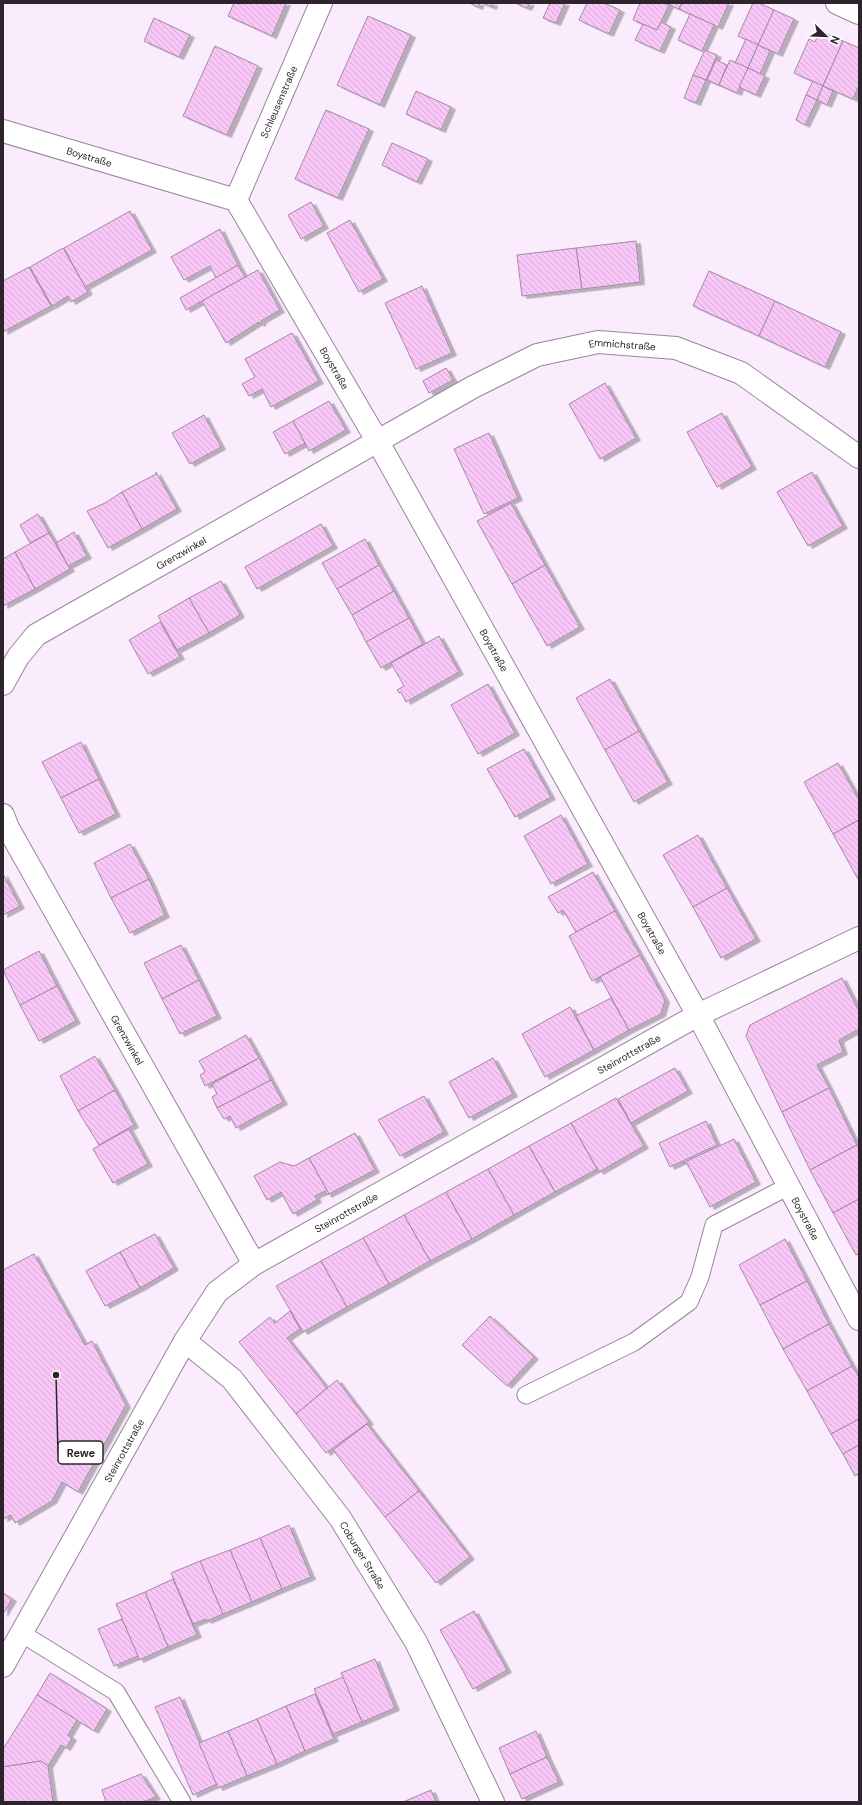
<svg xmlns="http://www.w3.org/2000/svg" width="862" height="1805" viewBox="0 0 862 1805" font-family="'DM Sans',sans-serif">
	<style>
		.building { fill: url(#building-back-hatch); stroke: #a18aa1; filter: url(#shadow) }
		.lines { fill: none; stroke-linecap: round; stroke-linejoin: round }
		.service-casing { stroke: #99849d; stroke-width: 19 }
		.minor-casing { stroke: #99849d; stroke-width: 24 }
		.service { stroke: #fff; stroke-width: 17 }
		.minor { stroke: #fff; stroke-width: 22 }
		.labels { text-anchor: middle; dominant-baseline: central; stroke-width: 3; stroke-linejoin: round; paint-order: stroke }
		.street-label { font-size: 10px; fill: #2d242e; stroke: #fefefe }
		.leader { fill: none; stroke: #2d242e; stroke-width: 1.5 }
		.callout-dot { fill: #2d242e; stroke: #fefefe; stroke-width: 1.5 }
		.callout { fill: #fefefe; stroke: #2d242e; stroke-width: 1.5 }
		.callout-label { font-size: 11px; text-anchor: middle; font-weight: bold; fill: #2d242e }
	</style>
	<defs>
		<pattern id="building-back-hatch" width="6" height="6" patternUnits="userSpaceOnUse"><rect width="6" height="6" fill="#f8c6f7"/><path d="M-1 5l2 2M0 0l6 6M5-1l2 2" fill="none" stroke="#d5aad4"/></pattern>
		<filter id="shadow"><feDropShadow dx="4.5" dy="2.5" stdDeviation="0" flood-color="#0004"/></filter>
	</defs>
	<rect width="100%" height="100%" fill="#faecfc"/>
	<g class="building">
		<path d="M234,3H286L272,36L228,16Z"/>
		<path d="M469,3H480L478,7Z"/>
		<path d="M482,3H493L492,7Z"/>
		<path d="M515,3H530L527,8Z"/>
		<path d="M550,3H565L556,23L543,18Z"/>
		<path d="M587,3H604L620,10L609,34L579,20Z"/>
		<path d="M640,3H665L669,5L657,30L633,20Z"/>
		<path d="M665,3H682L679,9Z"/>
		<path d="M682,3H729L718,27L679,9Z"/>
		<path d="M753,3H759L774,10L758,45L738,36Z"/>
		<path d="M774,10L794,19L778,54L758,45Z"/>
		<path d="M690,14L714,25L702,51L678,40Z"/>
		<path d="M368,16L411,35L380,105L337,85Z"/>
		<path d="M154,18L190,35L179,57L144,41Z"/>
		<path d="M661,22L671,27L660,51L635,40L643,24L657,30Z"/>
		<path d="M820,31L843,41L823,86L794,73L809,39L815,42Z"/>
		<path d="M746,39L758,45L748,68L735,63Z"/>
		<path d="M843,41L859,48V85L853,99L823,86Z"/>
		<path d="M758,45L770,51L760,74L748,68Z"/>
		<path d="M215,46L258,66L227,135L183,116Z"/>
		<path d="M705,50L717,55L706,80L693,75Z"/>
		<path d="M716,60L727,65L719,85L707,80Z"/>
		<path d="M730,60L748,68L737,93L719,85Z"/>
		<path d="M748,68L765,76L756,95L739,87Z"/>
		<path d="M693,75L706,80L696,103L684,98Z"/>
		<path d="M813,81L823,86L817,100L806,95Z"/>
		<path d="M823,86L833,91L827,105L817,100Z"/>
		<path d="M416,91L451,107L441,130L406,114Z"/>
		<path d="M806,95L817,100L805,125L796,120Z"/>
		<path d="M326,110L369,129L338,198L295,179Z"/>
		<path d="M392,143L428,159L417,182L382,165Z"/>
		<path d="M311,202L324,226L301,239L288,215Z"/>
		<path d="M130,211L152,250L85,287L64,248Z"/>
		<path d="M350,220L383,279L359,292L327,233Z"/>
		<path d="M220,229L238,265L216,278L210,266L184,280L171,257Z"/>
		<path d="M636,241L640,282L582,289L576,248Z"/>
		<path d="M63,248L88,292L71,302L68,296L52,306L30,267Z"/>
		<path d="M576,248L582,289L522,296L517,255Z"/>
		<path d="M238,265L245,277L186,310L180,298Z"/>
		<path d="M29,267L51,306L3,332V281Z"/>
		<path d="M258,270L280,310L261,321L262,322L260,324L259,322L226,343L202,301Z"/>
		<path d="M709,271L775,301L759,336L693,306Z"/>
		<path d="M422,286L452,353L416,369L385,303Z"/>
		<path d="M775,301L841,332L825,367L759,336Z"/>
		<path d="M292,333L319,381L271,407L262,389L249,396L242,384L255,377L245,359Z"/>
		<path d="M446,368L453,380L429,393L423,381Z"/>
		<path d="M605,383L636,438L600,459L569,404Z"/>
		<path d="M329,401L346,430L309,451L293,421Z"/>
		<path d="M722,413L752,467L717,487L687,432Z"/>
		<path d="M204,415L221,447L190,464L172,433Z"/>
		<path d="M293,421L305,443L285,454L273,432Z"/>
		<path d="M489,433L518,498L484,514L454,449Z"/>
		<path d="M156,472L177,509L142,529L122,492L156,474Z"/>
		<path d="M812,472L843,526L808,546L777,492Z"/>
		<path d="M122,492L142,529L108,548L87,511L105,503Z"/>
		<path d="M511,503L545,565L512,584L477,521Z"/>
		<path d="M38,514L49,533L30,543L20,525Z"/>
		<path d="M321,524L333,546L257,589L245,567Z"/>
		<path d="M74,532L87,556L68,566L56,543Z"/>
		<path d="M49,533L70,569L35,589L15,552Z"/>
		<path d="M365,539L379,565L337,589L322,563Z"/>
		<path d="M15,552L35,589L3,606V559Z"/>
		<path d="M379,565L394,591L352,615L337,589Z"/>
		<path d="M545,565L580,627L547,646L512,584Z"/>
		<path d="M221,581L240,615L209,633L189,598Z"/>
		<path d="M394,591L409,618L366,642L352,615Z"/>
		<path d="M189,598L209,633L177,650L158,616Z"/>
		<path d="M409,618L423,644L381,668L366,642Z"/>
		<path d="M160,622L180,657L148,674L129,640Z"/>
		<path d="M439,636L459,672L406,702L401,692L399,693L397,690L404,686L391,663Z"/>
		<path d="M610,679L639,731L605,750L576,698Z"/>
		<path d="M488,684L515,733L478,754L451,705Z"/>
		<path d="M639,731L668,782L634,802L605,750Z"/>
		<path d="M81,742L99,779L61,798L42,762Z"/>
		<path d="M524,749L551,797L515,817L487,769Z"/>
		<path d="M838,763L859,800V820L833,834L804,782Z"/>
		<path d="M99,779L116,814L79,833L61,798Z"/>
		<path d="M561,815L588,864L551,884L524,836Z"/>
		<path d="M859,820V881L833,834Z"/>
		<path d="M698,835L727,888L693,907L663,855Z"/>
		<path d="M130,844L149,879L111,898L94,863Z"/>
		<path d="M593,872L615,911L576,932L563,910L558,913L548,897Z"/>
		<path d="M3,874L20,906L3,915Z"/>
		<path d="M149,879L165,915L130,933L111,898Z"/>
		<path d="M727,888L756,939L721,958L693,907Z"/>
		<path d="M615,911L640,955L592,981L569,936Z"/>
		<path d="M181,945L199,980L162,999L144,963Z"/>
		<path d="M39,951L57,986L20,1005L3,970Z"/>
		<path d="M640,955L665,1000L661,1014L629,1030L600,977Z"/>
		<path d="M842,978L859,1011V1029L839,1040L843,1052L817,1065L829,1088L782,1112L746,1036L750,1025Z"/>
		<path d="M199,980L217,1016L180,1034L162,999Z"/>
		<path d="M57,986L76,1021L39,1041L20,1005Z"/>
		<path d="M611,998L629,1030L594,1050L576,1016Z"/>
		<path d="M570,1007L594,1050L545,1077L522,1034Z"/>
		<path d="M246,1035L259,1058L205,1086L200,1075L205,1072L199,1061Z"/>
		<path d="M95,1056L115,1090L78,1111L60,1076Z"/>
		<path d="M259,1058L271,1080L217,1108L212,1097L217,1094L212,1084Z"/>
		<path d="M493,1058L513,1094L469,1118L449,1082Z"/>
		<path d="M675,1068L688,1091L631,1123L618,1099Z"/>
		<path d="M271,1080L283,1102L236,1128L230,1116L224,1119L217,1108Z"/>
		<path d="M829,1088L857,1145L810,1170L782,1112Z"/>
		<path d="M115,1090L134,1125L99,1145L78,1111Z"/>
		<path d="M424,1096L444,1132L400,1156L378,1120Z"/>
		<path d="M616,1098L644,1146L599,1172L571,1123Z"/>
		<path d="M706,1121L717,1145L670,1167L659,1143Z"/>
		<path d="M571,1123L597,1169L555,1192L529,1146Z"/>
		<path d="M129,1129L148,1164L113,1183L93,1149Z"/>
		<path d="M355,1133L375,1170L329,1194L309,1158Z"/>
		<path d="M734,1139L756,1182L710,1207L687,1163L683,1164V1163Z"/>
		<path d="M857,1145L859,1149V1199L833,1213L810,1170Z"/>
		<path d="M529,1146L555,1192L514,1215L488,1169Z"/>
		<path d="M309,1158L329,1194L327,1195L325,1191L315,1196L317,1200L293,1214L281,1192L267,1200L254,1176L280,1162L294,1166Z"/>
		<path d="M488,1169L514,1215L472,1239L446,1192Z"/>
		<path d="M446,1192L472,1239L430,1261L404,1215Z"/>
		<path d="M859,1199V1254L856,1255L833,1213Z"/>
		<path d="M404,1215L430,1261L389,1284L363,1238Z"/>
		<path d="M155,1234L174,1268L140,1288L120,1252Z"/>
		<path d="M363,1238L389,1284L347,1307L321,1261Z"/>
		<path d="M785,1239L807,1281L760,1305L739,1265Z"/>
		<path d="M120,1252L140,1288L105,1306L86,1271Z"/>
		<path d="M34,1254L85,1345L92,1341L126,1405L78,1492L62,1482L52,1501L15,1523L11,1515L3,1519V1270Z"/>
		<path d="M321,1261L347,1307L303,1332L276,1286Z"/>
		<path d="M807,1281L829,1324L783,1349L760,1305Z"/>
		<path d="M290,1311L300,1329L287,1338L327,1388L296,1414L239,1342L270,1317L275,1323Z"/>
		<path d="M490,1316L534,1357L507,1386L462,1345Z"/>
		<path d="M829,1324L852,1366L807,1391L783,1349Z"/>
		<path d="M852,1366L859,1377V1419L831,1434L807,1391Z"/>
		<path d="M337,1380L369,1422L326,1453L296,1414Z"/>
		<path d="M859,1419V1445L843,1454L831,1434Z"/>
		<path d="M367,1424L419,1491L385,1517L333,1450Z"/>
		<path d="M859,1445V1473L855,1476L843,1454Z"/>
		<path d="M419,1491L470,1557L436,1583L385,1517Z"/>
		<path d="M289,1525L311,1577L282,1589L260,1538Z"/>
		<path d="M260,1538L282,1589L252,1602L230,1550Z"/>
		<path d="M230,1550L252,1602L223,1614L200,1561Z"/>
		<path d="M200,1561L223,1614L207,1621L206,1619L193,1624L171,1573Z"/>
		<path d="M173,1579L197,1635L168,1647L145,1592Z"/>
		<path d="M145,1592L168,1647L139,1660L116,1604Z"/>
		<path d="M3,1593L12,1599L3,1614Z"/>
		<path d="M474,1611L507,1670L473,1689L440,1630Z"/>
		<path d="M122,1619L138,1656L114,1666L98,1629Z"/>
		<path d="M375,1659L395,1708L362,1722L341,1673Z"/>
		<path d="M50,1673L107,1709L94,1731L37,1695Z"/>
		<path d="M343,1677L362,1722L333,1734L314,1689Z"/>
		<path d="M315,1694L334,1739L305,1751L286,1706Z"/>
		<path d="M37,1695L77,1720L68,1735L72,1738L66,1748L61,1745L48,1766L41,1761L3,1767V1749Z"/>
		<path d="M180,1697L217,1784L193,1795L155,1707Z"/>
		<path d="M286,1706L305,1751L277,1764L257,1719Z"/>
		<path d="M257,1719L277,1764L247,1776L228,1731Z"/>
		<path d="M228,1731L247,1776L218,1788L199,1743Z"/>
		<path d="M536,1731L547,1757L510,1774L499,1748Z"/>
		<path d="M547,1757L559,1782L522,1799L510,1774Z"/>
		<path d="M41,1761L48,1766L53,1802H3V1767Z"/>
		<path d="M141,1774L156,1797L143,1802H106L102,1790Z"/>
		<path d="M431,1790L436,1802H403Z"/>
	</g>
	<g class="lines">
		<defs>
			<g id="service">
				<path d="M526,1395L634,1342L689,1302L700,1277L714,1225L789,1186"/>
				<path d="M21,1633L116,1692L182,1802"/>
			</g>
			<g id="minor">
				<path d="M837,3L859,13"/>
				<path id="s1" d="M3,131L236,200L378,442L698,1015L859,1319"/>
				<path id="s2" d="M236,200L321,3"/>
				<path id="s3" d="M3,684L18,657L36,635L473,387L537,355L598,342L676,348L741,373L859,457"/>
				<path id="s4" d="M3,815L8,828L254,1264"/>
				<path id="s5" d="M185,1341L232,1379L340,1518L416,1642L493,1802"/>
				<path id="s6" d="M3,1666L185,1341L217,1292L254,1264L698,1015L859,938"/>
			</g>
		</defs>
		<use href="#service" class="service-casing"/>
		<use href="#minor" class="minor-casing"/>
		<use href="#service" class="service"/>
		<use href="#minor" class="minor"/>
	</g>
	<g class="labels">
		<g class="street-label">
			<text stroke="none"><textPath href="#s2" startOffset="107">Schleusenstraße</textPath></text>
			<text stroke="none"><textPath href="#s1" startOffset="90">Boystraße</textPath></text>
			<text stroke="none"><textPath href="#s3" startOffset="720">Emmichstraße</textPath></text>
			<text stroke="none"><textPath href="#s1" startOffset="438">Boystraße</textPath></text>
			<text stroke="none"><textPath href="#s3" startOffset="226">Grenzwinkel</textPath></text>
			<text stroke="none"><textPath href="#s1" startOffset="762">Boystraße</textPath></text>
			<text stroke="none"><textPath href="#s1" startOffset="1086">Boystraße</textPath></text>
			<text stroke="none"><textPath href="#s4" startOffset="257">Grenzwinkel</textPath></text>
			<text stroke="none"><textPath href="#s6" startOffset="907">Steinrottstraße</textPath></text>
			<text stroke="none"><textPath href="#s6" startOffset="583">Steinrottstraße</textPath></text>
			<text stroke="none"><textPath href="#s1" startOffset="1410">Boystraße</textPath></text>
			<text stroke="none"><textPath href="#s6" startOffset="247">Steinrottstraße</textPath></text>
			<text stroke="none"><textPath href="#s5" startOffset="280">Coburger Straße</textPath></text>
		</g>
	</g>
	<path class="leader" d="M56 1375L58 1453"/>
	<circle class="callout-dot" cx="56" cy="1375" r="4"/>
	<rect class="callout" x="58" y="1441" width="45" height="23" rx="4"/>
	<g class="callout-label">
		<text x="81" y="1457">Rewe</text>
	</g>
	<rect width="862" height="1805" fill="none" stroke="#2d242e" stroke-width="8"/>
	<g transform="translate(826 36) rotate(113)" stroke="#fefefe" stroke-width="3" paint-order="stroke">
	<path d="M0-3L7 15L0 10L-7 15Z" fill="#2d242e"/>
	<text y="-6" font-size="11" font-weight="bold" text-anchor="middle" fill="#2d242e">N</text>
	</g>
</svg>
